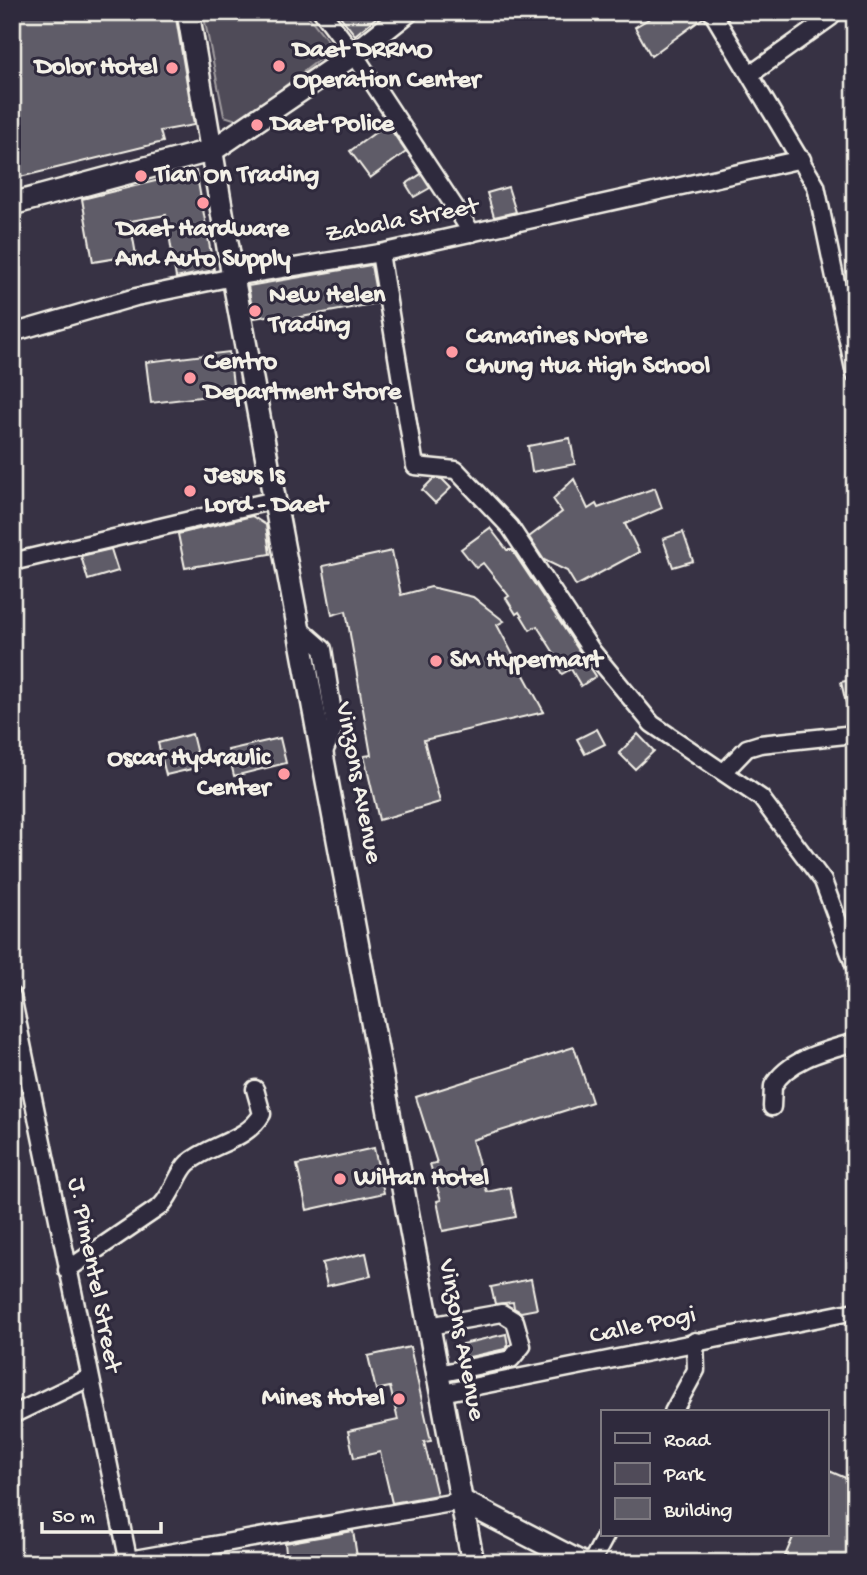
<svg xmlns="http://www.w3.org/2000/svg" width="867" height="1575" viewBox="0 0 867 1575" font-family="'Gochi Hand',sans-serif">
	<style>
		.green { fill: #504b59; stroke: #a29ea0; stroke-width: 2 }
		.building { fill: #5f5c67; stroke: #f4f1e8; stroke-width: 2 }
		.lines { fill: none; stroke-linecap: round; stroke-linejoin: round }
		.minor-casing { stroke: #f4f1e8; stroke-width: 21 }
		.major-casing { stroke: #f4f1e8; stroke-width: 26 }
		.minor { stroke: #2f2a3d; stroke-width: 16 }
		.major { stroke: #2f2a3d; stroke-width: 21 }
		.poi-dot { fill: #ff9aa2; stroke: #2f2a3d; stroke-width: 2.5 }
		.labels { text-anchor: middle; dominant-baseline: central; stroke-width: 6; stroke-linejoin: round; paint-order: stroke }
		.poi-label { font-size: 26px; font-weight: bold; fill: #f4f1e8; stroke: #2f2a3d; text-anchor: start }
		.street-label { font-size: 26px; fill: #f4f1e8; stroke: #2f2a3d }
	</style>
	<rect width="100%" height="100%" fill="#373244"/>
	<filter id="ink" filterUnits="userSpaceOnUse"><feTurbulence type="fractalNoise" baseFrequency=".0143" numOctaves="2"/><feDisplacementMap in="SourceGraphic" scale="14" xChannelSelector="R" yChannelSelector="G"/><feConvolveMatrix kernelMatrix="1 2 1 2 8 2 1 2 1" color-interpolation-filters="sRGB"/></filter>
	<g filter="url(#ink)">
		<path class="green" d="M203,12H305L334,48L240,121L224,116Z"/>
		<g class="building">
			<path d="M12,12H175L194,125L160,131L163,142L12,179Z"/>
			<path d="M337,12H383L355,35Z"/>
			<path d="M647,12H702L703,18L651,56L635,27L650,18Z"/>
			<path d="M387,124L406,152L370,178L350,151Z"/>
			<path d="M196,171L214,270L176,278L166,215L130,221L136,255L93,262L82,199Z"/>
			<path d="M421,174L430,188L414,197L406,184Z"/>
			<path d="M508,187L516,212L494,217L487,193Z"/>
			<path d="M371,265L378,303L274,322L273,315L254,318L248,286Z"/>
			<path d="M229,352L234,393L151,403L146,362Z"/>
			<path d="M570,438L575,464L532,472L528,446Z"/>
			<path d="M434,478L442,479L451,488L435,503L422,490Z"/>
			<path d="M574,479L588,509L596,504L598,508L655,488L662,508L625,524L639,552L576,586L567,571L544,560L529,537L562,512L553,499Z"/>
			<path d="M252,516L266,525L270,554L185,568L178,534Z"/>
			<path d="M490,528L507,550H512L596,676L581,686L571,669L562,674L552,658L556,656L537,626L530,630L519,612L516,614L506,598L509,596L483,563L476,568L461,549Z"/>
			<path d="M683,532L693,561L673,567L663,539Z"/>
			<path d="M111,549L118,571L88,580L81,556Z"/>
			<path d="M392,551L401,595L431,587L473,597L504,621L497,625L544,712L424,740L440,802L379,820L364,756L371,755L346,611L332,615L323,566Z"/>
			<path d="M855,679V719L850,720L841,682Z"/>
			<path d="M597,729L605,744L585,754L577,739Z"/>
			<path d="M192,734L200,767L166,775L158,743Z"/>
			<path d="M638,734L654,751L635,769L619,753Z"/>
			<path d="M280,738L286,763L234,776L228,750Z"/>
			<path d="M574,1047L592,1102L472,1140L487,1192L510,1187L516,1217L443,1231L437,1201L441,1200L430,1164L437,1163L416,1097Z"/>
			<path d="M374,1148L384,1193L307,1210L297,1165Z"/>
			<path d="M366,1253L371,1276L327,1286L322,1263Z"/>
			<path d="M531,1279L537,1309L521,1312L514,1308L513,1302L495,1304L491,1287Z"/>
			<path d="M506,1334L508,1346L505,1349L465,1358L462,1344Z"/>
			<path d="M410,1347L431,1441L424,1442L437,1495L392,1503L380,1452L354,1458L348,1431L398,1420L390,1387L376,1390L368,1356Z"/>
			<path d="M827,1470L855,1482V1563H782L794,1535H827Z"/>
			<path d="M353,1531L358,1563H287L285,1543Z"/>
		</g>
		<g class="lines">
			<defs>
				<g id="minor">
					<path d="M322,12L354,54L472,233"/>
					<path d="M712,12L816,186L855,374"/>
					<path d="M751,74L831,17"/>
					<path d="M380,253L415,466L456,470L510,527L592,651L652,724L761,798L823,881L855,967"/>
					<path d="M12,333L136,297L233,277L380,253L802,159"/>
					<path d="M12,562L275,500"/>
					<path d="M299,628L323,649L335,726L323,754"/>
					<path d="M724,772L747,748L760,744L855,734"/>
					<path d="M12,996L129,1563"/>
					<path d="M772,1107L773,1086C788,1059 827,1050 855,1042"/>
					<path d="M67,1270L161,1206C174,1192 178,1172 188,1163C210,1144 247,1141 262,1114L255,1089"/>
					<path d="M429,1326L502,1313L515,1321L522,1346L511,1359L438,1374"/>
					<path d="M442,1393L855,1311"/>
					<path d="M673,1412L696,1370L695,1341"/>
					<path d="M12,1415L89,1378"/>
					<path d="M129,1560L462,1501"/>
					<path d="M591,1563L606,1535"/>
				</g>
				<g id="major">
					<path d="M188,12L233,277L473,1563"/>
					<path d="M12,204L213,150L354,54L407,12"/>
					<path d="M462,1501L582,1563"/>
				</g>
			</defs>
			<use href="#minor" class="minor-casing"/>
			<use href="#major" class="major-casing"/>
			<use href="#minor" class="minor"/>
			<use href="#major" class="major"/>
		</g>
	</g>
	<g class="poi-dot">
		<circle cx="279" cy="66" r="7"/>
		<circle cx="172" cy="68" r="7"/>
		<circle cx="257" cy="125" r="7"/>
		<circle cx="141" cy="176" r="7"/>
		<circle cx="203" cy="203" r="7"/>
		<circle cx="255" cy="311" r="7"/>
		<circle cx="452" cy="352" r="7"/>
		<circle cx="190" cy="378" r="7"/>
		<circle cx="190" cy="491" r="7"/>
		<circle cx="436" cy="661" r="7"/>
		<circle cx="284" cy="774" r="7"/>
		<circle cx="340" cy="1179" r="7"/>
		<circle cx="399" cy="1399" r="7"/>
	</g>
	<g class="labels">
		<g class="poi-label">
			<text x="293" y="51">Daet DRRMO<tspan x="293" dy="30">Operation Center</tspan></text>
			<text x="158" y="68" text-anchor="end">Dolor Hotel</text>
			<text x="271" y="125">Daet Police</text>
			<text x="155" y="176">Tian On Trading</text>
			<text x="203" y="230" text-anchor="middle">Daet Hardware<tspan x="203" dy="30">And Auto Supply</tspan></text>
			<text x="269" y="296">New Helen<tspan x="269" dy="30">Trading</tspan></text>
			<text x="466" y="337">Camarines Norte<tspan x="466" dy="30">Chung Hua High School</tspan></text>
			<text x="204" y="363">Centro<tspan x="204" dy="30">Department Store</tspan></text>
			<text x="204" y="476">Jesus Is<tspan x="204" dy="30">Lord - Daet</tspan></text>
			<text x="450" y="661">SM Hypermart</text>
			<text x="270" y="759" text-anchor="end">Oscar Hydraulic<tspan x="270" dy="30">Center</tspan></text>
			<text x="354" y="1179">Wiltan Hotel</text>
			<text x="385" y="1399" text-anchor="end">Mines Hotel</text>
		</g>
		<g class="street-label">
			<text transform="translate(402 222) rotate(-11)">Zabala Street</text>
			<text transform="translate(357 783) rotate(79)">Vinzons Avenue</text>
			<text transform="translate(93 1275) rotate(79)">J. Pimentel Street</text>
			<text transform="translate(643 1327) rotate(-12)">Calle Pogi</text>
			<text transform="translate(460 1340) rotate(79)">Vinzons Avenue</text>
		</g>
	</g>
	<rect width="867" height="1575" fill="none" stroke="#2f2a3d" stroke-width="42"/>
	<rect x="21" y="21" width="825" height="1533" fill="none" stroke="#f4f1e8" stroke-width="2.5" filter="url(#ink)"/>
	<rect x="601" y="1410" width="228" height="126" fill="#2f2a3d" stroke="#7e7a81" stroke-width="2"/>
	<rect x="615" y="1433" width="35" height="10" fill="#2f2a3d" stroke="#7e7a81" stroke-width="2"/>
	<text x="664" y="1446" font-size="21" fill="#f4f1e8">Road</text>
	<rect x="615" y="1463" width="35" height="21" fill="#504b59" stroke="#7e7a81" stroke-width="2"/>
	<text x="664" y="1480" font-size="21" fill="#f4f1e8">Park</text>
	<rect x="615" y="1498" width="35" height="21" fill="#5f5c67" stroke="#7e7a81" stroke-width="2"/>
	<text x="664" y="1516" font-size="21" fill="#f4f1e8">Building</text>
	<path d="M42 1522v10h119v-10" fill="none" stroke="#f4f1e8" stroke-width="3.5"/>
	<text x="52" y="1522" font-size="21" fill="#f4f1e8" stroke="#2f2a3d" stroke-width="5" paint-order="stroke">50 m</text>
</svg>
